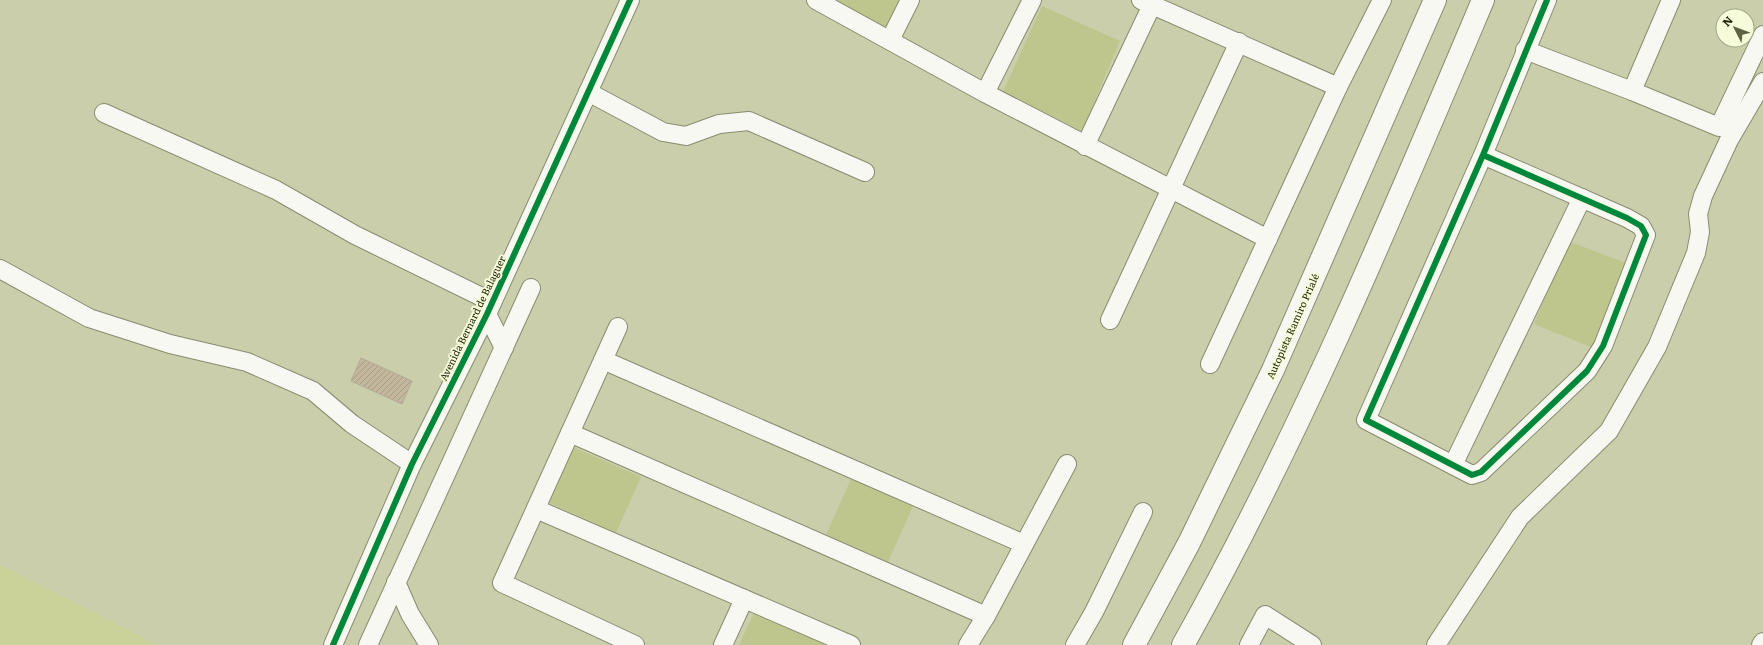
<svg xmlns="http://www.w3.org/2000/svg" width="1763" height="645" viewBox="0 0 1763 645" font-family="Literata,serif">
	<style>
		.built { fill: #cad199 }
		.park { fill: #bfc68d }
		.building { fill: url(#building-hatch); stroke: #b3ab94 }
		.lines { fill: none; stroke-linecap: round; stroke-linejoin: round }
		.minor-casing { stroke: #898c70; stroke-width: 20 }
		.highway-casing { stroke: #898c70; stroke-width: 24 }
		.minor { stroke: #f7f8f2; stroke-width: 18 }
		.highway { stroke: #f7f8f2; stroke-width: 22 }
		.cycleway-casing { stroke: #f6fbda; stroke-width: 8 }
		.cycleway { stroke: #00873e; stroke-width: 6 }
		.labels { text-anchor: middle; dominant-baseline: central; stroke-width: 4; stroke-linejoin: round; paint-order: stroke }
		.street-label { font-size: 10px; fill: #24270d; stroke: #f6fbda }
	</style>
	<defs>
		<pattern id="building-hatch" width="6" height="6" patternUnits="userSpaceOnUse"><rect width="6" height="6" fill="#c3b79e"/><path d="M-1 1l2-2M0 6l6-6M5 7l2-2" fill="none" stroke="#a79d87"/></pattern>
	</defs>
	<rect width="100%" height="100%" fill="#caceab"/>
	<path class="built" d="M0,565L157,645H0Z"/>
	<g class="park">
		<path d="M830,0H904L887,32Z"/>
		<path d="M1042,6L1120,41L1082,131L1003,92Z"/>
		<path d="M1568,241L1626,263L1593,348L1534,324Z"/>
		<path d="M573,447L641,477L616,533L548,502Z"/>
		<path d="M851,479L913,506L888,562L826,535Z"/>
		<path d="M755,611L826,645H739Z"/>
	</g>
	<path class="building" d="M361,358L412,381L402,404L351,381Z"/>
	<g class="lines">
		<defs>
			<g id="minor">
				<path d="M816,0L985,93L1268,239"/>
				<path d="M1141,0L1338,87"/>
				<path d="M890,40L910,0"/>
				<path d="M1525,50L1632,91L1719,127L1763,35"/>
				<path d="M1632,91L1671,0"/>
				<path d="M588,92L663,132L686,136L719,124L749,121L865,172"/>
				<path d="M985,93L1032,0"/>
				<path d="M104,113L276,190L355,235L492,302"/>
				<path d="M1085,146L1152,5"/>
				<path d="M1483,155L1627,218L1641,226L1646,235L1603,346L1587,371L1481,472L1472,475L1366,420L1483,155L1547,0"/>
				<path d="M0,269L89,318L170,344L247,362L313,391L352,424L412,464"/>
				<path d="M487,314L504,348"/>
				<path d="M1110,320L1239,42"/>
				<path d="M618,327L502,583L635,645"/>
				<path d="M603,360L1024,544"/>
				<path d="M1210,364L1338,87L1382,0"/>
				<path d="M570,433L986,616"/>
				<path d="M1453,465L1582,198"/>
				<path d="M536,509L851,645"/>
				<path d="M396,582L410,614L429,645"/>
				<path d="M333,645L412,464L487,314L630,0"/>
				<path d="M368,645L531,288"/>
				<path d="M723,645L744,599"/>
				<path d="M968,645L986,616L1067,464"/>
				<path d="M1075,645L1094,612L1143,512"/>
				<path d="M1249,645L1265,615L1312,645"/>
				<path d="M1436,645L1520,517L1609,431L1657,347L1696,253L1700,232L1698,214L1703,196L1729,140L1763,82"/>
				<path d="M1761,645L1763,642"/>
			</g>
			<g id="highway">
				<path d="M1134,645L1189,543L1273,370L1435,0"/>
				<path d="M1183,645C1299,438 1391,218 1483,0"/>
			</g>
		</defs>
		<use href="#minor" class="minor-casing"/>
		<use href="#highway" class="highway-casing"/>
		<use href="#minor" class="minor"/>
		<use href="#highway" class="highway"/>
		<defs>
			<g id="cycleway">
				<path d="M1483,155L1627,218L1641,226L1646,235L1603,346L1587,371L1481,472L1472,475L1366,420L1483,155L1547,0"/>
				<path d="M333,645L412,464L487,314L630,0"/>
			</g>
		</defs>
		<use href="#cycleway" class="cycleway-casing"/>
		<use href="#cycleway" class="cycleway"/>
	</g>
	<g class="labels">
		<g class="street-label">
			<text transform="translate(472 318) rotate(-64)">Avenida Bernard de Balaguer</text>
			<text transform="translate(1292 326) rotate(-66)">Autopista Ramiro Prialé</text>
		</g>
	</g>
	<g transform="translate(1735 28) rotate(312)"><circle r="19" fill="#f6fbda" stroke="#a2a688"/>
	<path d="M0-3L7 15L0 10L-7 15Z" fill="#5e6144"/>
	<text y="-6" font-size="11" font-weight="bold" text-anchor="middle" fill="#24270d">N</text>
	</g>
</svg>
